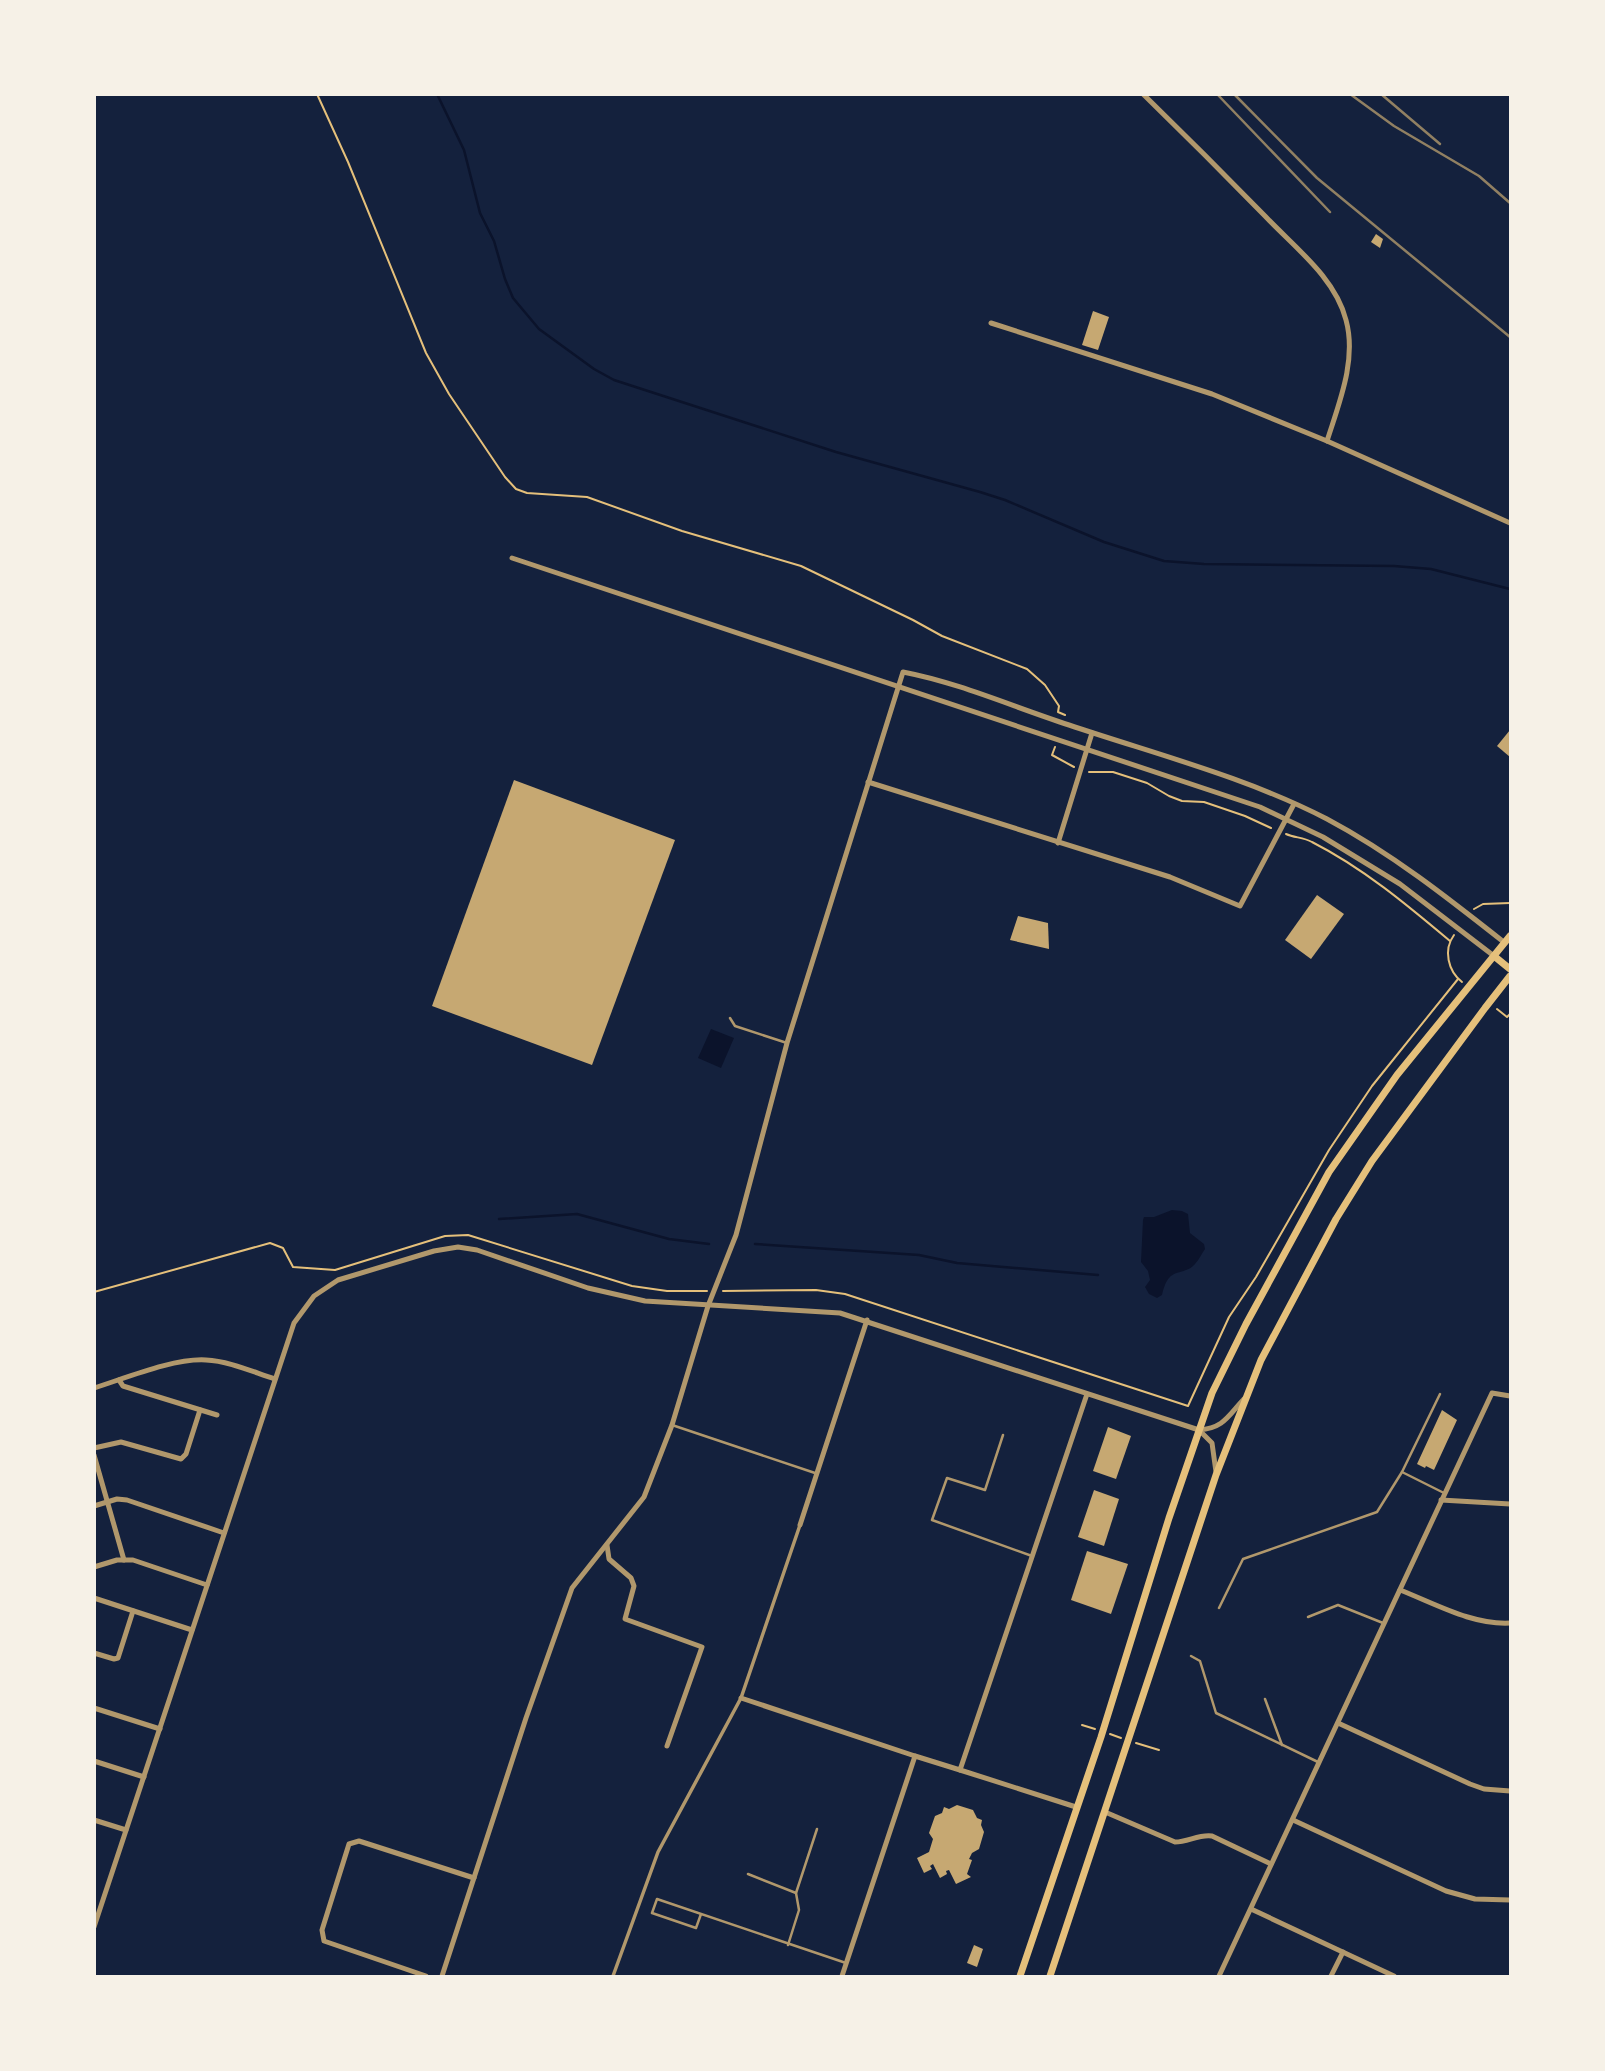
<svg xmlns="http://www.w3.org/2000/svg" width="1605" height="2071" viewBox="0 0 1605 2071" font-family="Quicksand,sans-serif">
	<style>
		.water { fill: #0b132b }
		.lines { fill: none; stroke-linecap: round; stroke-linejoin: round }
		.stream { stroke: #0b132b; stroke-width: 2.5 }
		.building { fill: #c6a872 }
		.path { stroke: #e5c07b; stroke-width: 2 }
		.service { stroke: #b1986c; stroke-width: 2.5 }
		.pedestrian { stroke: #b1986c; stroke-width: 3.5 }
		.minor { stroke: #b1986c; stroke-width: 5 }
		.secondary { stroke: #e5c07b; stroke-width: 7 }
		.rail { stroke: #918062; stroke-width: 2.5 }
	</style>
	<rect width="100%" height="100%" fill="#14213d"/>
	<g class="water">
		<path d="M711,1029L734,1038L721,1068L698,1058Z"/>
		<path d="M1172,1210L1182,1211L1188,1214L1190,1233L1204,1244L1205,1249C1202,1253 1199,1260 1195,1264C1182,1278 1169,1264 1162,1295L1157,1298L1149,1294L1145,1287L1150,1280L1148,1271L1141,1262L1143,1220L1144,1217H1154Z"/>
	</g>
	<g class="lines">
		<g class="stream">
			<path d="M437,94L464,150L480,213L494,241L505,279L513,298L539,329L594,369L614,380L836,452L980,492L1005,500L1104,542L1164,561L1204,564L1394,566L1431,569L1510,589"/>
			<path d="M499,1219L577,1214L669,1239L709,1244"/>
			<path d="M755,1244L919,1255L957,1263L1098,1275"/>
		</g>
	</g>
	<g class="building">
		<path d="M1376,234L1383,239L1380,248L1371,242Z"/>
		<path d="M1093,311L1109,317L1098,350L1082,345Z"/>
		<path d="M1510,730V757L1497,746Z"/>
		<path d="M514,780L675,840L592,1065L432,1006Z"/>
		<path d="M1317,895L1344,914L1311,959L1285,940Z"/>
		<path d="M1018,916L1048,923L1049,949L1010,940Z"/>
		<path d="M1442,1410L1457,1420L1434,1470L1426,1466L1425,1468L1417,1464Z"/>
		<path d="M1108,1427L1131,1436L1116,1479L1093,1471Z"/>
		<path d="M1094,1490L1119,1499L1104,1546L1078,1537Z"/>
		<path d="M1087,1551L1128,1564L1111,1614L1071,1600Z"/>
		<path d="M957,1805L973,1810L977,1818L982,1820L981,1825L984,1832L979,1849L972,1853L969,1859L972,1860L967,1874L971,1877L956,1884L949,1870L946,1871L947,1874L940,1878L933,1864L930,1866L932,1869L924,1873L917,1858L929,1852L933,1839L929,1833L935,1816L942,1813L944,1807L949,1809Z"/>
		<path d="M974,1945L983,1949L977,1967L967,1963Z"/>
	</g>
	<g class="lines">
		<g class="path">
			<path d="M317,94L348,162L426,353L449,394L505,477L516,489L527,493L587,497L682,531L801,566L913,620L942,636L1027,669L1045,685L1059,706L1058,712L1065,715"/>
			<path d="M1055,747L1052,755L1074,767"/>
			<path d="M1089,772H1113L1147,783L1169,796L1182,801L1204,802L1245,816L1271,828"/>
			<path d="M1286,834C1295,838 1303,837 1312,842C1363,868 1406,904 1450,941"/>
			<path d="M1474,909L1483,904L1510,903"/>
			<path d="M1454,935C1443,950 1448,971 1462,982"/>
			<path d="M1497,1009L1507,1017L1510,1014"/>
			<path d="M723,1291L816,1290L845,1294L1188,1406L1229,1317L1256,1277L1329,1150L1372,1086L1458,979"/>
			<path d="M94,1292L270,1243L283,1248L293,1267L335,1270L445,1236L468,1235L632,1286L667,1291H707"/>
			<path d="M1082,1725L1095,1729"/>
			<path d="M1110,1734L1121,1738"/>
			<path d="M1136,1743L1159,1750"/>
		</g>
		<g class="service">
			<path d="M730,1018L735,1026L787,1043"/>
			<path d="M672,1425L815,1473"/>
			<path d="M1003,1435L985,1490L947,1478L932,1520L1032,1556"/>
			<path d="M1402,1472L1444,1493"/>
			<path d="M1219,1608L1243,1559L1377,1512L1402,1472L1440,1394"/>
			<path d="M1308,1617L1338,1605L1383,1623"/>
			<path d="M1191,1656L1200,1661L1216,1713L1318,1762"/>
			<path d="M1265,1699L1282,1745"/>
			<path d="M748,1874L796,1893"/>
			<path d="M701,1914L696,1928L652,1913L657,1899L846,1963"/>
			<path d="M788,1945L799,1910L796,1893L817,1829"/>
		</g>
		<path class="pedestrian" d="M613,1976L658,1852L741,1698L800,1525"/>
		<g class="minor">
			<path d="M1143,94C1184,134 1225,175 1265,216C1294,247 1335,277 1346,320C1357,360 1339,403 1327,441"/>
			<path d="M991,323L1212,394L1327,441L1510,523"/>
			<path d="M512,558L1260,807L1323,837L1400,884L1494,956"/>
			<path d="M868,782L1170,877L1240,906L1294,804"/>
			<path d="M1058,843L1092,733"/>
			<path d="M119,1380L123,1386L217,1415"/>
			<path d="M94,1388C126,1378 174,1358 206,1360C229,1361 253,1372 275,1379"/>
			<path d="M1199,1430L1212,1443L1216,1472"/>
			<path d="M94,1448L121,1442L181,1459L186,1454L200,1410"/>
			<path d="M94,1455L124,1560"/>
			<path d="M1441,1500L1510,1504"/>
			<path d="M94,1506L117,1499L127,1500L224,1533"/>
			<path d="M800,1525L867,1320"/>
			<path d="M607,1545L609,1559L631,1578L634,1586L625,1619L702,1647L667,1746"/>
			<path d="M94,1567L117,1560H133L207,1585"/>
			<path d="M1400,1590C1436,1604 1472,1625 1510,1623"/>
			<path d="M94,1598L192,1630"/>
			<path d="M94,1653L114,1659L118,1658L133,1611"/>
			<path d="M741,1698L915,1756"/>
			<path d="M94,1708L160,1729"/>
			<path d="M1338,1723L1470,1784L1484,1789L1510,1791"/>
			<path d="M94,1761L144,1777"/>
			<path d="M960,1770L1076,1807"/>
			<path d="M1105,1812L1175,1842C1188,1842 1199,1834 1212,1836L1271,1864"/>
			<path d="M94,1820L126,1830"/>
			<path d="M1293,1820L1446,1891L1475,1899L1510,1900"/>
			<path d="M1251,1909L1394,1976"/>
			<path d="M94,1927L294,1323L314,1296L338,1280L434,1251L458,1247L477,1250L588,1288L645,1301L840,1313L1199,1430C1224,1428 1228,1416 1244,1399"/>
			<path d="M426,1976L324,1941L322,1930L349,1844L359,1841L474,1878"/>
			<path d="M442,1976L526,1718L572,1588L644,1497L672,1425L708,1306L736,1235L787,1043L903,672C960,683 1013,707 1069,725C1155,754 1246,777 1327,819C1391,853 1448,898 1505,943"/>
			<path d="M842,1976L915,1756L960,1770L1087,1394"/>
			<path d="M1219,1976L1492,1393L1510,1396"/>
			<path d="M1331,1976L1343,1952"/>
		</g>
		<g class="secondary">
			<path d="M1494,956L1510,969"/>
			<path d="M1020,1976L1101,1737L1169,1518L1212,1393L1246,1324L1329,1172L1397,1075L1510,936"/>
			<path d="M1050,1976L1216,1475L1261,1360L1336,1219L1372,1161L1485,1008L1510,976"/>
		</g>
		<g class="rail">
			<path d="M1217,94L1330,212"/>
			<path d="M1234,94L1317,178L1510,337"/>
			<path d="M1350,94L1394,126L1479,176L1510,203"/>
			<path d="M1381,94L1440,144"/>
		</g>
	</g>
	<rect width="1605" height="2071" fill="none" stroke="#f6f1e7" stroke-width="192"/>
</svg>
